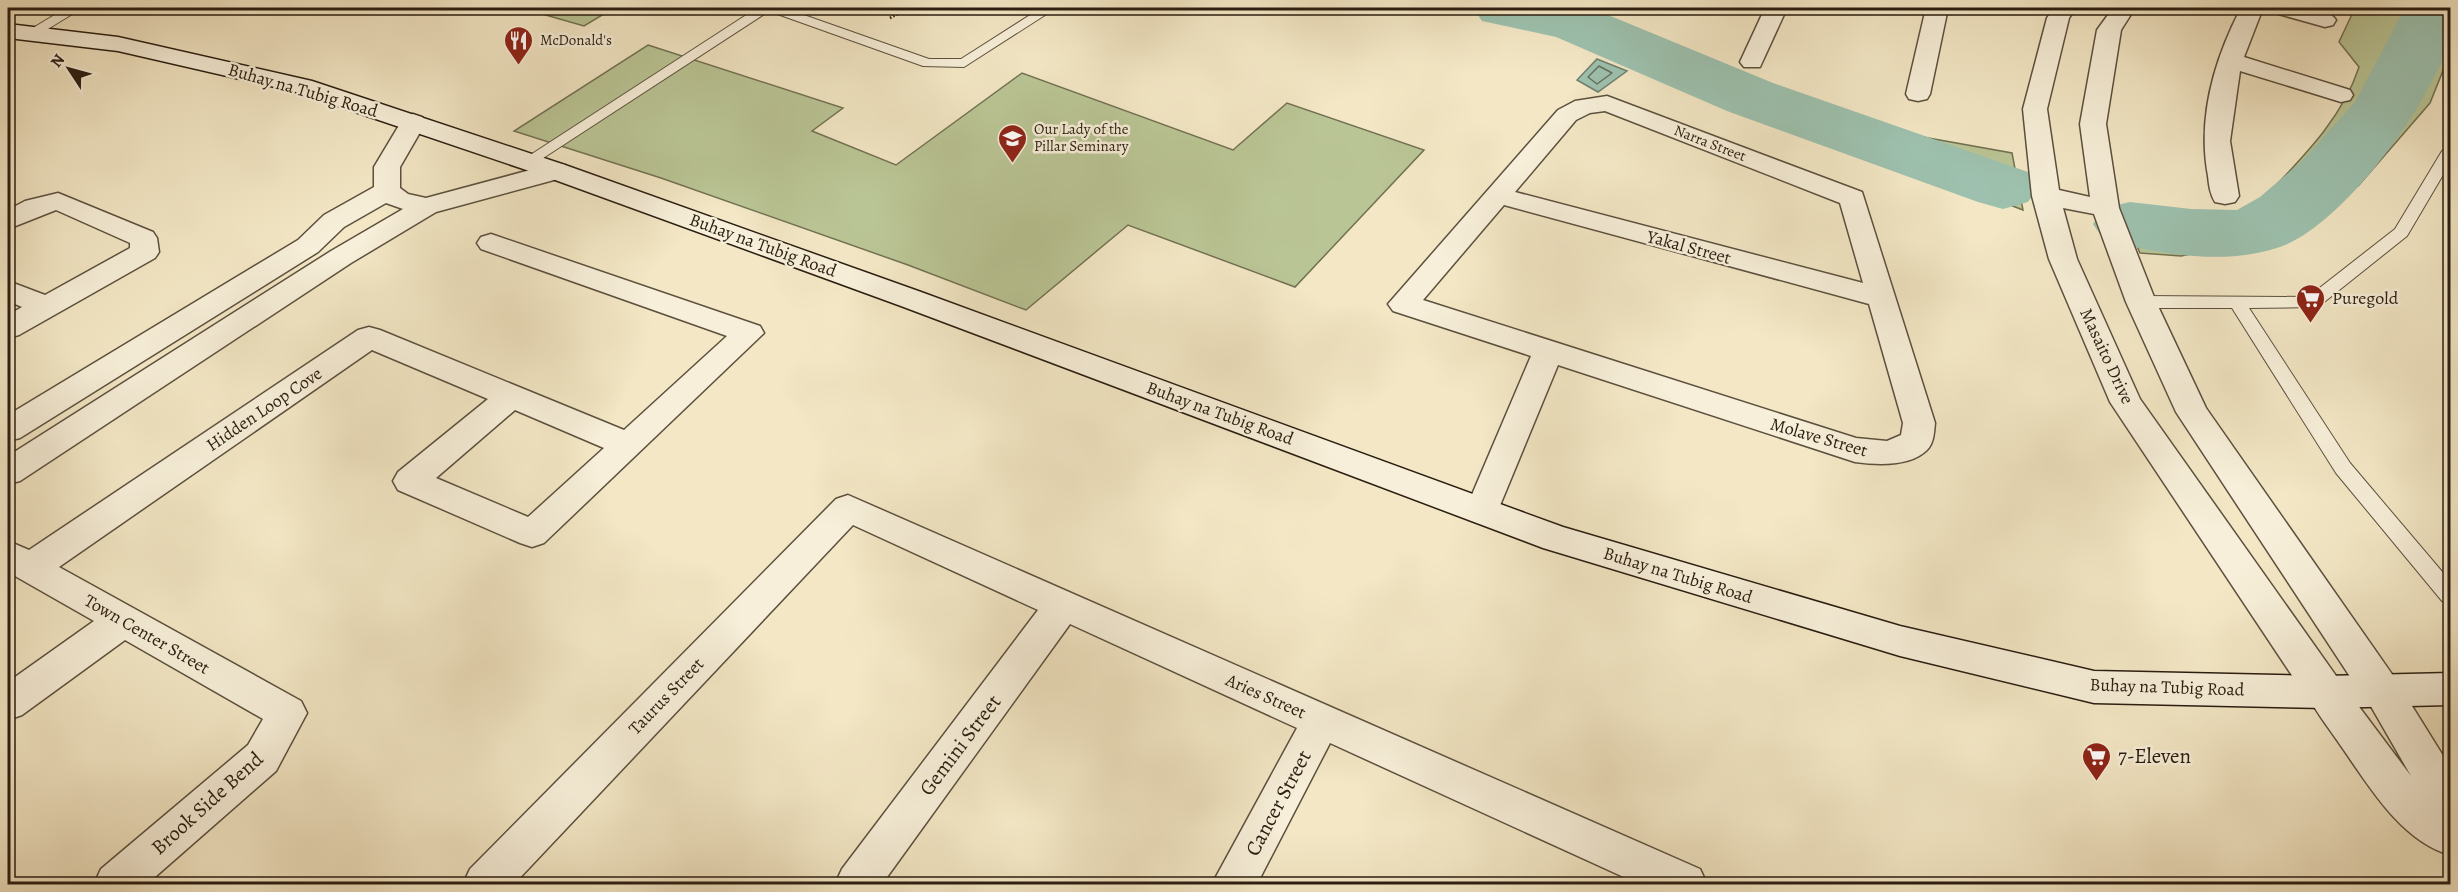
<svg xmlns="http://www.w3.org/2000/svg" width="2458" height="892" viewBox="0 0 2458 892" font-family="Alegreya,serif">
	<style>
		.green { fill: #bac595; stroke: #727153; stroke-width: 1.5 }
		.water { fill: #9dc1ae; stroke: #6f7f6f; stroke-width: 1.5 }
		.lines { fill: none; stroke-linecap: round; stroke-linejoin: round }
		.shore { stroke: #646f60; stroke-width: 1.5 }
		.river { fill: #9dc1ae; fill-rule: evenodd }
		.service-casing { stroke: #5c503e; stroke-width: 2 }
		.minor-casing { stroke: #5c503e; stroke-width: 3 }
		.tertiary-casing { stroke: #5c503e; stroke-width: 3 }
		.secondary-casing { stroke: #2a1d11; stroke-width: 3 }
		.path { stroke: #2a1d11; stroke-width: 3; stroke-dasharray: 1.5 2; stroke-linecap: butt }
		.service { fill: #f7efd9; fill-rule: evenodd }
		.minor { fill: #f7efd9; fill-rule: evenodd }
		.tertiary { fill: #f7efd9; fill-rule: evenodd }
		.secondary { fill: #f7efd9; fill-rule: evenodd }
		.labels { text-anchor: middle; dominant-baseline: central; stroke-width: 5; stroke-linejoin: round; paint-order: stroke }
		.far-poi-label { font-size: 15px; fill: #2a1d11; stroke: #f7efd9; text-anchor: start }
		.far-street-label { font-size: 15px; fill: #2a1d11; stroke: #f7efd9 }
		.street-label { font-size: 18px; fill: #2a1d11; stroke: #f7efd9 }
		.poi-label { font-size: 18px; fill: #2a1d11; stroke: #f7efd9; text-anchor: start }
		.near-street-label { font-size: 21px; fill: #2a1d11; stroke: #f7efd9 }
		.near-poi-label { font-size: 21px; fill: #2a1d11; stroke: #f7efd9; text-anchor: start }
	</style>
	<rect width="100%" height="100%" fill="#f3e7c5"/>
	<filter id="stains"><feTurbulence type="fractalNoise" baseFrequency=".00333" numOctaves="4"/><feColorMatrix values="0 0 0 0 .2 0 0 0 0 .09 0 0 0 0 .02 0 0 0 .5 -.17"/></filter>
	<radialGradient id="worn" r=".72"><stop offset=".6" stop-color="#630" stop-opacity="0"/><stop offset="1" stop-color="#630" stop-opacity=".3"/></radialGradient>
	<g class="green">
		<path d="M521,8H614L584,26Z"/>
		<path d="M1445,8H1577L1725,79L1811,110L1867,127L2012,153L2023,210L1541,24Z"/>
		<path d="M2355,8H2450V53L2430,103L2359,185L2303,232L2181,256L2140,253L2121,209L2217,213L2253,210C2293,166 2340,125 2359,67L2339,42Z"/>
		<path d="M648,45L843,108L812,131L896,165L1022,73L1233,150L1287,103L1424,150L1295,287L1128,225L1026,310L908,265L661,178L514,131Z"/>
	</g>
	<path class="water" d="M1597,59L1627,71L1598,92L1577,80Z"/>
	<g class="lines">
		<path class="shore" d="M1599,66L1612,73L1597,84L1588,77Z"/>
		<g class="river">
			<path d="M1473,8H1586L1596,10L1773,83L2028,172L2039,187L2028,202L2003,209L1978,202L1727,111L1556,37L1482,21Z"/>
			<path d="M2405,8H2450C2450,18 2452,29 2450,40C2449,48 2444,57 2440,65C2415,122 2340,226 2280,247C2225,266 2159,254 2104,240L2093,224L2104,208L2130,202L2191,209L2237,210L2260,197L2302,161L2355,102Z"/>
		</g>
		<defs>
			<g id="service">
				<path d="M66,8H82L35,37H25L23,34Z"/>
				<path d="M757,8H784L929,59H961L1041,8H1056L964,67L923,66L769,11L534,164H524L521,161Z"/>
				<path d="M2450,146V163L2407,236L2318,307L2249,308L2350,463L2450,581V604L2442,601L2336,473L2232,308H2141L2132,302L2141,296L2308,297L2395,229L2442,151Z"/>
			</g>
			<g id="minor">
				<path d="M1765,8H1787L1760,67H1744L1740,62Z"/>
				<path d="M1926,8H1948L1930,94L1927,99L1918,101L1909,99L1906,94Z"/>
				<path d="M2241,8H2263L2244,57L2350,90L2353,95L2350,100L2341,102L2240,71L2230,141L2239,196L2235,202L2225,204L2215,202C2210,194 2209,185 2208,176C2197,118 2215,58 2241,8Z"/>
				<path d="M2272,8C2287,6 2327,6 2336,20L2333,25L2325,27L2275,13Z"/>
				<path d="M1607,96L1862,192L1935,423C1934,432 1934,443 1927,450C1910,467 1877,465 1855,462L1558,365L1494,520L1482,524L1470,520L1465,511L1531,356L1393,311L1388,304L1558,110L1575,101ZM1605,111L1840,203L1863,283L1515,192L1576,120L1590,113ZM1504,205L1869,304L1903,423L1901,435L1887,441L1856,438L1423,300Z"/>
				<path d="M413,114L422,117L426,122L400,167V188L408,194L426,198L556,163L565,165L569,171L565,177L436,212L351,263L20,481L8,484V456L331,251L403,209L386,203L344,227L318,252L20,438L8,441V415L298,240L324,215L374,187V167L404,117Z"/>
				<path d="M58,193L153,232L157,238L159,252L155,258L19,335L8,338V315L22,307L8,301V281L45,295L130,248V243L56,210L8,229V210L25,201Z"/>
				<path d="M491,234L760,326L764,333L544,543L532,547L520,543L398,490L393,481L398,472L488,399L372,350L59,567L301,701L307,713L276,771L147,884H94L101,869L248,745L263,719L125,640L22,715L8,720V682L94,621L8,572V541L29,550L358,330L369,327L380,330L624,430L727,336L481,249L477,243L481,237ZM515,410L604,448L528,517L436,478Z"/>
				<path d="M848,495L1700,869L1707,884H1639L1330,743L1257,884H1212L1297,728L1070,624L882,884H835L842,869L1038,610L853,525L514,884H463L470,869L836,499Z"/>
				<path d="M2380,673L2394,677L2450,767V855C2401,841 2369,786 2341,746C2329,728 2315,711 2306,692L2311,680L2325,676L2339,680L2411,776L2361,689L2366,677Z"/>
			</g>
			<path id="tertiary" d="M2054,8H2076L2069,18L2047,109L2059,190L2090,197L2080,124L2097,30L2113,8H2135L2121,30L2106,124L2119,208L2156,302L2206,408L2394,677L2399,689L2394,701L2380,705L2366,701L2176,412L2126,302L2094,214L2063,208L2077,259L2140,399L2339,680L2344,692L2339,704L2325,708L2311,704L2110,402L2049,259L2032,196L2023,109L2047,18Z"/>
			<path id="secondary" d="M8,24L118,37L312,81L565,165L921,292L1563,527L1900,626L2094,671L2325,676L2450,673V705L2325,708L2094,703L1900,656L1543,548L901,306L547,177L296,92L118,51L8,38Z"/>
		</defs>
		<use href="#service" class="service-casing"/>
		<use href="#minor" class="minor-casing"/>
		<use href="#tertiary" class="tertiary-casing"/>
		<use href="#secondary" class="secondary-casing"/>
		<g class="path">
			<path d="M969,8L983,13"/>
			<path d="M890,18L908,8"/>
		</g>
		<use href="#service" class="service"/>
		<use href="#minor" class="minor"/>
		<use href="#tertiary" class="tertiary"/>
		<use href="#secondary" class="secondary"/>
	</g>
	<defs>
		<symbol id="restaurant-pin" viewBox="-11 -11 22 30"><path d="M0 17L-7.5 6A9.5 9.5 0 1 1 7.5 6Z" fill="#8f2418" stroke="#f7efd9"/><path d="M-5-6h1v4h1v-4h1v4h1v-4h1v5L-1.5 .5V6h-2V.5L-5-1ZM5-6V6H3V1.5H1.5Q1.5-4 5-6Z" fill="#fff"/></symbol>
		<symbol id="university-pin" viewBox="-11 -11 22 30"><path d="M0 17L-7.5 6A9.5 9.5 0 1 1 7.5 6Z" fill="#8f2418" stroke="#f7efd9"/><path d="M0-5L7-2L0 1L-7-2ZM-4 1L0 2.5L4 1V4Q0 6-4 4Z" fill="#fff"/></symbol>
		<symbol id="supermarket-pin" viewBox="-11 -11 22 30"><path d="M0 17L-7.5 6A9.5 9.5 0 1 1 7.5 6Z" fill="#8f2418" stroke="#f7efd9"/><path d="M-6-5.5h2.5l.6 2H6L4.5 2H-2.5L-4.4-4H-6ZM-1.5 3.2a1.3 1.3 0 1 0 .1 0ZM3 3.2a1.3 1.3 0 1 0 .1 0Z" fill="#fff"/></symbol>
	</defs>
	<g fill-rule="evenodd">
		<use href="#restaurant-pin" x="502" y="24" width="33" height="45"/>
		<use href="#university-pin" x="996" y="122" width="33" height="45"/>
		<use href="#supermarket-pin" x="2294" y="282" width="33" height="45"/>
		<use href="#supermarket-pin" x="2080" y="740" width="33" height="45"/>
	</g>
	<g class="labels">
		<g class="far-poi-label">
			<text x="540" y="40">McDonald's</text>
			<text x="1034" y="129">Our Lady of the<tspan x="1034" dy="17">Pillar Seminary</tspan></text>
		</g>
		<g class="far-street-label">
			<text transform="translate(1710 143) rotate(21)">Narra Street</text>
		</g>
		<g class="street-label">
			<text transform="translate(303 90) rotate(16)">Buhay na Tubig Road</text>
			<text transform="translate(763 245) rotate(20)">Buhay na Tubig Road</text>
			<text transform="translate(1689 247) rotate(15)">Yakal Street</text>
			<text transform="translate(2107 356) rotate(65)">Masaito Drive</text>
			<text transform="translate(264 409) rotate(-34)">Hidden Loop Cove</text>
			<text transform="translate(1220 413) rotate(20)">Buhay na Tubig Road</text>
			<text transform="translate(1819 437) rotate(16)">Molave Street</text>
			<text transform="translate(1678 575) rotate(17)">Buhay na Tubig Road</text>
			<text transform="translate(147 634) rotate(30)">Town Center Street</text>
			<text transform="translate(2167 687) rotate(2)">Buhay na Tubig Road</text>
			<text transform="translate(666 696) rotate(-46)">Taurus Street</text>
			<text transform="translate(1266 696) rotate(24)">Aries Street</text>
		</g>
		<g class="poi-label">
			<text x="2332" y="298">Puregold</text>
		</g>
		<g class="near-street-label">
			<text transform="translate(960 745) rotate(-53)">Gemini Street</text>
			<text transform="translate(207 803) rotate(-42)">Brook Side Bend</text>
			<text transform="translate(1278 803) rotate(-62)">Cancer Street</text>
		</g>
		<g class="near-poi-label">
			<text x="2118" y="756">7-Eleven</text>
		</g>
	</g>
	<rect width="2458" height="892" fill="none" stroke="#f3e7c5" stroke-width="30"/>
	<rect x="9" y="9" width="2440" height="874" fill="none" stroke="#2a1d11" stroke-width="3"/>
	<rect x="15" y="15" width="2428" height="862" fill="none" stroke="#2a1d11" stroke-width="1.5"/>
	<g transform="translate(69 69) rotate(306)" stroke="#f7efd9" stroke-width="4.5" paint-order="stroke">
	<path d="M0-4.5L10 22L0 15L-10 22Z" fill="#2a1d11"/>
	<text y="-9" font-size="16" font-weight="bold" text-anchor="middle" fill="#2a1d11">N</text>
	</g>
	<rect width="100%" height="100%" filter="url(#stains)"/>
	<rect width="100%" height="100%" fill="url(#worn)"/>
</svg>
